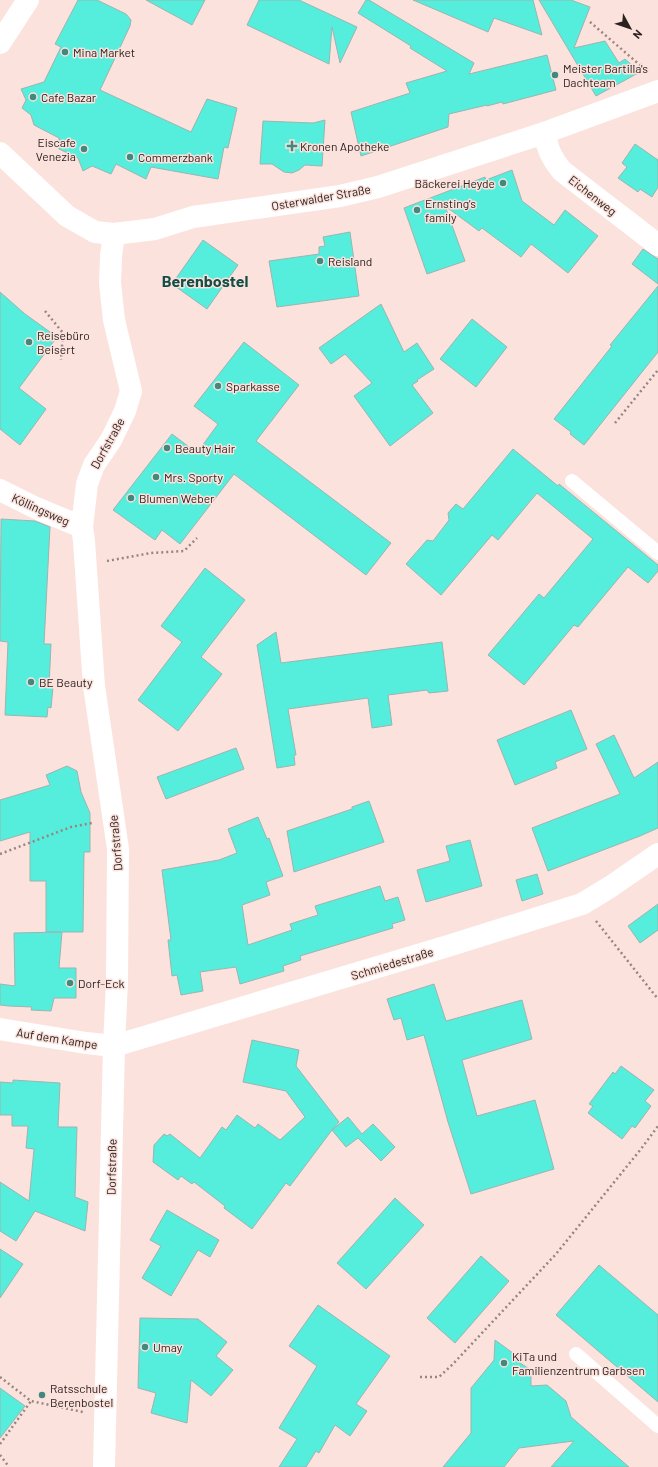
<svg xmlns="http://www.w3.org/2000/svg" width="658" height="1467" viewBox="0 0 658 1467" font-family="Barlow,sans-serif">
	<style>
		.building { fill: #55eddb; stroke: #9bb5b1 }
		.lines { fill: none; stroke-linecap: round; stroke-linejoin: round }
		.path { stroke: #978581; stroke-width: 2.5; stroke-dasharray: 2 3; stroke-linecap: butt }
		.service { stroke: #fff; stroke-width: 14 }
		.minor { stroke: #fff; stroke-width: 22 }
		.tertiary { stroke: #fff; stroke-width: 22 }
		.poi-dot { fill: #43887f; stroke: #fce2dc; stroke-width: 1.5 }
		.labels { text-anchor: middle; dominant-baseline: central; stroke-width: 3; stroke-linejoin: round; paint-order: stroke }
		.poi-label { font-size: 12px; fill: #2b2220; stroke: #fce2dc; text-anchor: start }
		.street-label { font-size: 12px; fill: #2b2220; stroke: #fce2dc }
		.district-label { font-size: 16px; font-weight: bold; fill: #124d46; stroke: #fce2dc }
	</style>
	<rect width="100%" height="100%" fill="#fce2dc"/>
	<g class="building">
		<path d="M78,0H97L126,14L131,20L130,26L100,90L191,132L207,99L237,108L228,148L224,147L218,179L151,167L146,179L116,164L111,174L92,166L83,171L78,158L59,149V138L34,125L31,115L22,108L26,100L21,89L44,82L61,47L55,44Z"/>
		<path d="M146,0H205L192,25Z"/>
		<path d="M259,0H299L357,27L340,63L332,27L329,64L247,25Z"/>
		<path d="M366,0H369L474,63L469,74L547,55L556,90L503,104L502,102L487,106V105L449,114L448,127L361,156L351,112L410,93L406,83L447,71L410,48L411,46L358,13Z"/>
		<path d="M413,0H533L542,35L494,18L488,32Z"/>
		<path d="M539,0H571L590,7L574,48L605,41L619,63L625,59L640,72L596,96Z"/>
		<path d="M325,120L322,166L305,165L299,170L292,173L284,172L272,164H260L263,121L313,123Z"/>
		<path d="M635,144L658,160V187L652,197L640,189L638,192L618,178L627,167L622,163Z"/>
		<path d="M512,170L522,201L554,225L565,210L598,236L568,273L531,244L521,257L482,228L479,231L445,206L465,261L427,274L404,208L485,177L486,180Z"/>
		<path d="M350,232L359,296L277,307L269,261L319,254V247L325,246L323,237Z"/>
		<path d="M203,240L238,265L207,309L172,284Z"/>
		<path d="M643,249L658,259V284L632,264Z"/>
		<path d="M658,286V352L584,445L570,434L571,432L554,419L612,346L610,345Z"/>
		<path d="M0,292L25,314L57,337L19,388L46,409L20,445L0,429Z"/>
		<path d="M381,304L404,352L417,343L434,369L417,380L418,381L412,385L433,413L390,446L354,396L372,383L345,354L331,364L319,348Z"/>
		<path d="M472,319L507,347L476,387L440,359Z"/>
		<path d="M244,342L299,385L256,441L391,543L366,575L234,474L180,544L162,530L155,540L113,510L172,434L197,453L218,424L194,406Z"/>
		<path d="M513,449L558,486L559,484L658,565V571L648,583L628,567L578,627L574,625L524,685L488,655L539,594L544,598L593,539L537,493L498,540L492,535L441,595L406,564L427,540L433,541L449,520L448,513L456,504L463,509Z"/>
		<path d="M1,519L35,521L50,527L44,644H51L49,687H53L51,708L48,707L47,717L5,715L8,642L0,641Z"/>
		<path d="M205,568L245,600L201,657L222,674L178,731L138,700L182,642L161,626Z"/>
		<path d="M276,632L281,663L442,642L448,691L429,693L427,690L388,695L392,725L372,728L368,698L288,709L296,755H294L295,765L277,768L257,645Z"/>
		<path d="M571,710L587,749L555,762L557,768L515,785L497,740Z"/>
		<path d="M614,735L634,778L658,762V828L640,836L548,871L532,828L620,794L596,744Z"/>
		<path d="M236,748L244,769L166,799L157,777Z"/>
		<path d="M67,766L77,771L81,792L90,813V852H84L83,932H62L59,968H76V998H54L51,1011L31,1010L32,1007L9,1006L0,1005V984L15,986L14,933L61,932H46V881H30V832L0,841V800L50,785L46,775Z"/>
		<path d="M369,801L384,842L294,872L287,831L352,809V807Z"/>
		<path d="M258,817L267,839L269,838L283,876L266,882L270,895L242,905L248,945L292,930L290,924L318,915L315,906L380,886L385,901L398,897L405,920L392,924L393,928L300,956L301,960L283,966L284,971L240,984L236,967L200,972L203,991L181,995L177,975L172,976L168,940H171L162,870L219,860L237,853L228,829Z"/>
		<path d="M470,840L482,886L426,902L417,870L450,861L446,846Z"/>
		<path d="M537,874L543,894L522,901L516,880Z"/>
		<path d="M658,904V930L640,943L628,926Z"/>
		<path d="M434,984L446,1021L522,1000L532,1039L462,1060L477,1116L535,1100L554,1169L471,1194L448,1122L424,1035L407,1040L401,1018L394,1020L387,999Z"/>
		<path d="M252,1040L299,1050L296,1066L339,1122L332,1130L348,1117L362,1134L373,1124L395,1147L381,1161L358,1138L346,1147L332,1130L290,1186L286,1183L252,1229L224,1208L225,1206L194,1182L192,1184L181,1176L178,1180L153,1162L154,1145L164,1134L167,1136L170,1134L200,1158L222,1127L226,1130L237,1115L255,1128L258,1124L280,1140L305,1117L286,1091L243,1082Z"/>
		<path d="M621,1066L654,1090L645,1101L651,1106L635,1128L632,1126L622,1139L588,1113L593,1106L589,1104L613,1072L615,1074Z"/>
		<path d="M13,1080L60,1083L58,1127H77L75,1197L88,1202L85,1231L35,1211L16,1241L0,1231V1182L29,1201L34,1149L26,1148L28,1126H12V1115H0V1082L13,1083Z"/>
		<path d="M395,1198L424,1225L366,1289L337,1263Z"/>
		<path d="M167,1210L219,1240L210,1257L198,1250L171,1296L142,1278L161,1246L150,1240Z"/>
		<path d="M0,1249L23,1264L0,1298Z"/>
		<path d="M481,1256L509,1281L455,1343L427,1318Z"/>
		<path d="M599,1265L658,1315V1402L556,1315Z"/>
		<path d="M318,1305L390,1356L356,1404L367,1411L350,1436L335,1425L319,1453L316,1451L306,1467H279L297,1439L279,1428L317,1366L289,1346Z"/>
		<path d="M140,1318L198,1319L227,1342L216,1356L233,1370L211,1396L191,1380L187,1423L151,1413L156,1393L138,1388Z"/>
		<path d="M495,1340L517,1356V1361L531,1370V1386L547,1385L566,1401L571,1417L629,1467H551L574,1441L519,1448L504,1467H443L471,1433V1388L494,1360Z"/>
		<path d="M0,1388L25,1406L0,1438Z"/>
	</g>
	<g class="lines">
		<g class="path">
			<path d="M590,22L648,72"/>
			<path d="M45,311L63,333L61,360"/>
			<path d="M615,423L658,370"/>
			<path d="M107,561L151,553L184,551L197,538"/>
			<path d="M0,854L71,827L92,823"/>
			<path d="M596,921L658,999"/>
			<path d="M0,1377L31,1401L83,1412"/>
			<path d="M420,1377H439L453,1364L556,1254L641,1149L658,1126"/>
			<path d="M0,1444L31,1401"/>
			<path d="M0,1455L9,1467"/>
		</g>
		<g class="service">
			<path d="M572,481L658,553"/>
			<path d="M576,1354L658,1426"/>
		</g>
		<g class="minor">
			<path d="M0,43L28,0"/>
			<path d="M544,133C548,149 551,158 562,171L658,245"/>
			<path d="M0,490L36,508L82,527"/>
			<path d="M0,1029L86,1043L114,1046L448,946L582,904L610,887L658,854"/>
			<path d="M104,1467L114,1046L117,981L118,849L94,686L84,541L82,527L87,484L94,465L111,440L125,411L131,391L114,320L110,283L111,256L114,234"/>
		</g>
		<path class="tertiary" d="M0,153L67,216L95,232L114,234L155,229L193,217L340,196L378,187L544,133L658,91"/>
	</g>
	<g class="poi-dot">
		<circle cx="65" cy="52" r="4"/>
		<circle cx="555" cy="75" r="4"/>
		<circle cx="33" cy="97" r="4"/>
		<path d="M290 140h4v4h4v4h-4v4h-4v-4h-4v-4h4z"/>
		<circle cx="84" cy="149" r="4"/>
		<circle cx="130" cy="157" r="4"/>
		<circle cx="503" cy="183" r="4"/>
		<circle cx="417" cy="210" r="4"/>
		<circle cx="320" cy="261" r="4"/>
		<circle cx="29" cy="342" r="4"/>
		<circle cx="218" cy="386" r="4"/>
		<circle cx="167" cy="448" r="4"/>
		<circle cx="156" cy="477" r="4"/>
		<circle cx="131" cy="498" r="4"/>
		<circle cx="31" cy="682" r="4"/>
		<circle cx="70" cy="983" r="4"/>
		<circle cx="145" cy="1347" r="4"/>
		<circle cx="504" cy="1363" r="4"/>
		<circle cx="42" cy="1395" r="4"/>
	</g>
	<g class="labels">
		<g class="poi-label">
			<text x="73" y="52">Mina Market</text>
			<text x="563" y="68">Meister Bartilla's<tspan x="563" dy="14">Dachteam</tspan></text>
			<text x="41" y="97">Cafe Bazar</text>
			<text x="76" y="142" text-anchor="end">Eiscafe<tspan x="76" dy="14">Venezia</tspan></text>
			<text x="300" y="146">Kronen Apotheke</text>
			<text x="138" y="157">Commerzbank</text>
			<text x="495" y="183" text-anchor="end">Bäckerei Heyde</text>
			<text x="425" y="203">Ernsting's<tspan x="425" dy="14">family</tspan></text>
			<text x="328" y="261">Reisland</text>
			<text x="37" y="335">Reisebüro<tspan x="37" dy="14">Beisert</tspan></text>
			<text x="226" y="386">Sparkasse</text>
			<text x="175" y="448">Beauty Hair</text>
			<text x="164" y="477">Mrs. Sporty</text>
			<text x="139" y="498">Blumen Weber</text>
			<text x="39" y="682">BE Beauty</text>
			<text x="78" y="983">Dorf-Eck</text>
			<text x="153" y="1347">Umay</text>
			<text x="512" y="1356">KiTa und<tspan x="512" dy="14">Familienzentrum Garbsen</tspan></text>
			<text x="50" y="1388">Ratsschule<tspan x="50" dy="14">Berenbostel</tspan></text>
		</g>
		<g class="street-label">
			<text transform="translate(593 195) rotate(38)">Eichenweg</text>
			<text transform="translate(321 197) rotate(-10)">Osterwalder Straße</text>
			<text transform="translate(107 443) rotate(-61)">Dorfstraße</text>
			<text transform="translate(41 509) rotate(24)">Köllingsweg</text>
			<text transform="translate(115 843) rotate(-95)">Dorfstraße</text>
			<text transform="translate(392 963) rotate(-17)">Schmiedestraße</text>
			<text transform="translate(57 1038) rotate(9)">Auf dem Kampe</text>
			<text transform="translate(111 1167) rotate(-89)">Dorfstraße</text>
		</g>
		<g class="district-label">
			<text x="205" y="280">Berenbostel</text>
		</g>
	</g>
	<g transform="translate(630 28) rotate(130)" stroke="#fce2dc" stroke-width="3" paint-order="stroke">
	<path d="M0-3L7 15L0 10L-7 15Z" fill="#2b2220"/>
	<text y="-6" font-size="11" font-weight="bold" text-anchor="middle" fill="#2b2220">N</text>
	</g>
</svg>
